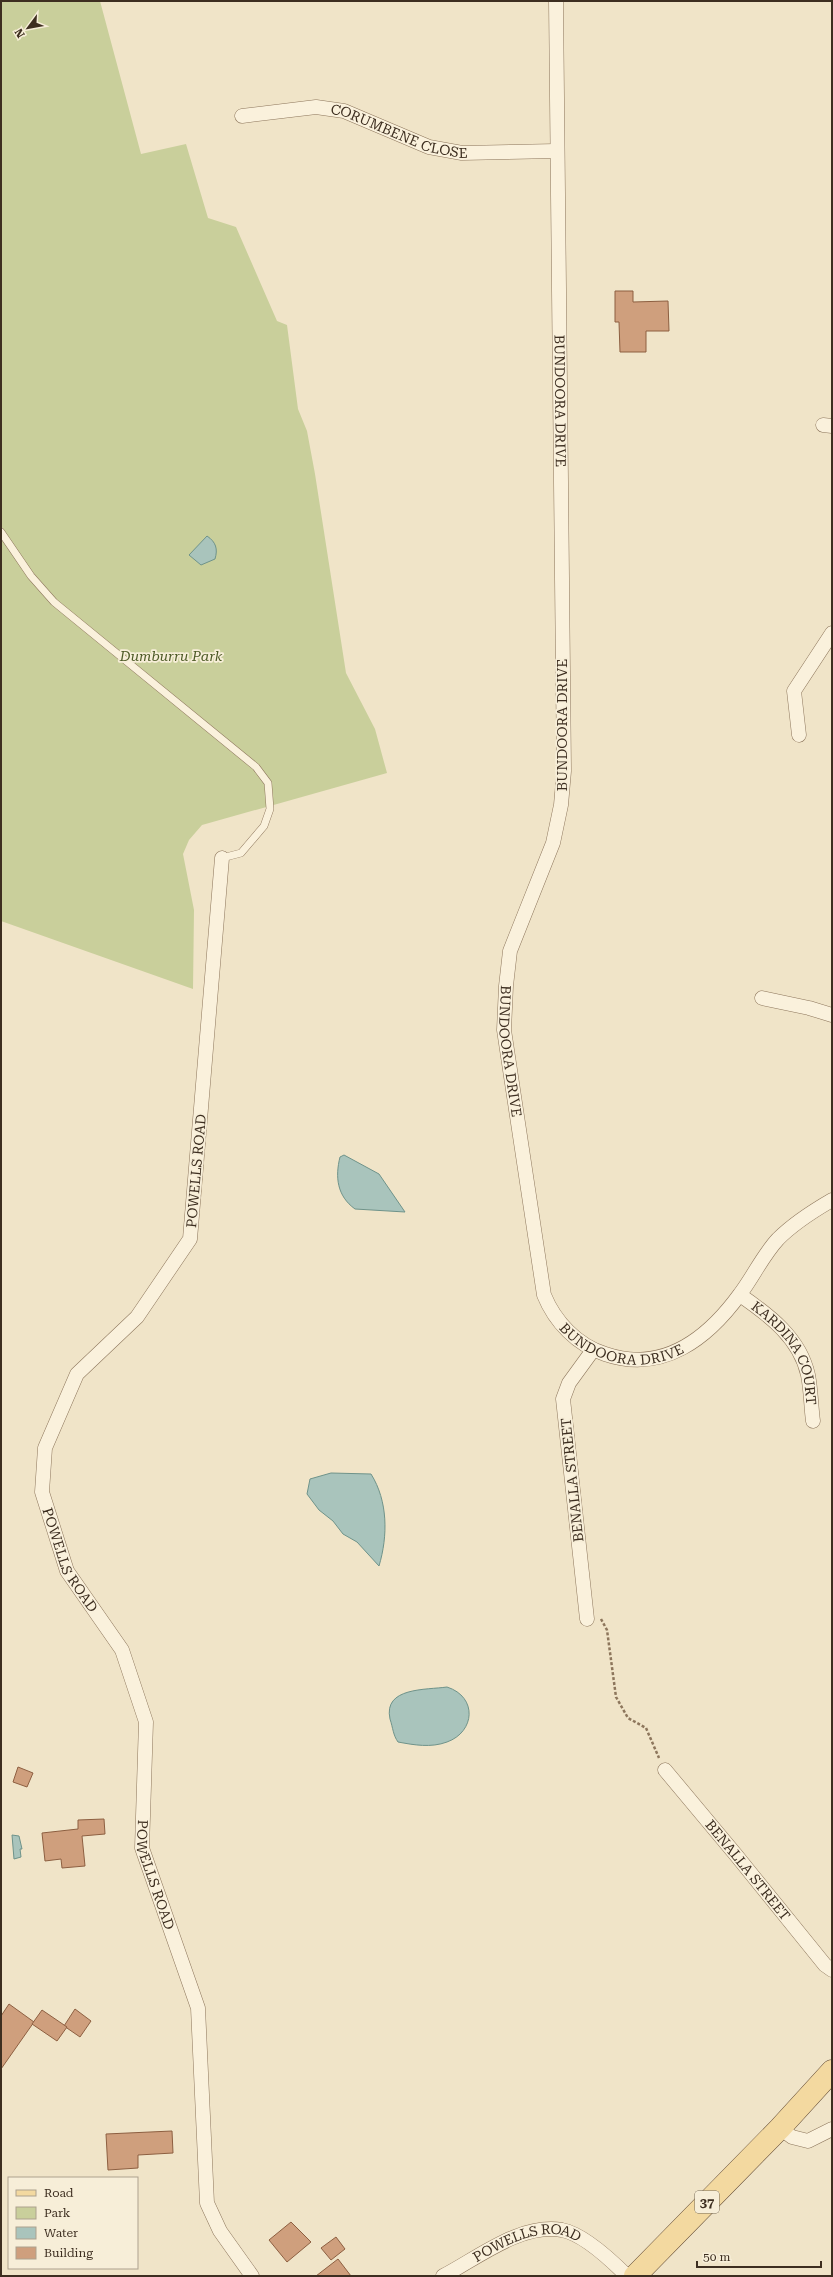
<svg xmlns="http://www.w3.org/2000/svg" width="833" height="2277" viewBox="0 0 833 2277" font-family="'Roboto Serif',serif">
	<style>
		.green { fill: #c9cf9b }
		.water { fill: #a9c4bc; stroke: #6f938a }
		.building { fill: #cf9f7d; stroke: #8d5f41 }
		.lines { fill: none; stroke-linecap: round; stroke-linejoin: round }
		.lane-casing { stroke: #8d765c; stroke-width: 8 }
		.street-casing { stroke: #8d765c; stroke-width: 15 }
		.primary-casing { stroke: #5b4430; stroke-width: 23 }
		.path { stroke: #8d765c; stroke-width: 2.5; stroke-dasharray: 3 2; stroke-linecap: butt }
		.lane { stroke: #faf1dc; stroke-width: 7 }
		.street { stroke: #faf1dc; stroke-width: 14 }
		.primary { stroke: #f3d9a0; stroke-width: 22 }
		.labels { text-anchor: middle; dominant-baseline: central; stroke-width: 3.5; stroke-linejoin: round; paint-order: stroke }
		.shield { fill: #f7eed8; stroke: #756857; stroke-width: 1 }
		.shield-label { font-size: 13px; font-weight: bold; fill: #3d2e20 }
		.street-label { font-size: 14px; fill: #3d2e20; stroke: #f7eed8 }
		.park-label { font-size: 14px; font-style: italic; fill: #4d5a26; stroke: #f7eed8 }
	</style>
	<rect width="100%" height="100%" fill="#f0e4c8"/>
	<path class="green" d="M1,1H100L141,154L186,144L208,218L236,227L277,321L287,325L298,409L307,431L315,474L346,673L375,729L387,773L202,825L189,840L183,854L194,910L193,989L1,921Z"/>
	<g class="water">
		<path d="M207,536C216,542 218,549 215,559L201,565L189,555Z"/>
		<path d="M344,1155L379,1174L405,1212L355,1209C337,1196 335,1177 340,1157Z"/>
		<path d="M331,1473L371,1474C388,1501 388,1536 379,1566L357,1542L343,1534L333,1521L319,1510L307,1494L310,1479Z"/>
		<path d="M447,1687C478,1697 475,1732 447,1742C431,1748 414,1745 398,1742C393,1735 393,1728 390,1719C383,1687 426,1690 447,1687Z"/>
		<path d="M12,1835L19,1836L22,1849H20L21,1857L14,1859Z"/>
	</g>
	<g class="building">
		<path d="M615,291H633V302L668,301L669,331H646V352H620L619,322H615Z"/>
		<path d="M18,1767L33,1773L27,1787L13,1782Z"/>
		<path d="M104,1819L105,1834L82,1836L85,1866L62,1868L61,1859L45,1861L42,1833L78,1829V1820Z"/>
		<path d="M9,2004L34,2022L1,2069V2016Z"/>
		<path d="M75,2009L91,2021L80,2037L64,2026Z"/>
		<path d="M42,2010L67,2027L57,2041L32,2024Z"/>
		<path d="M172,2131L173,2153L138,2155V2168L108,2170L106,2134Z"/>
		<path d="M291,2222L311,2242L287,2262L269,2240Z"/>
		<path d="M336,2237L345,2249L331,2260L321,2248Z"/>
		<path d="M338,2259L351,2276H316Z"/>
	</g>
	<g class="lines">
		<defs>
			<path id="lane" d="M1,532L31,576L54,602L256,767L268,783L270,809L264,826L241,853L222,858"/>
			<g id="street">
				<path id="s1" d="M556,1L564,771L561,805L553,843L510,951L506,986L504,1030L544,1295C555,1322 577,1345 605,1354C663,1374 708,1338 740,1294C753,1277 763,1255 778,1239C794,1223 813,1211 832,1200"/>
				<path id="s2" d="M242,116L316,107L344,111L429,147L462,153L556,151"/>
				<path d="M823,425L832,426"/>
				<path d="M799,735L794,691L832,633"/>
				<path id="s3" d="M222,858L190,1239L137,1317L77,1374L45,1448L42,1492L67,1571L122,1650L146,1722L142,1848L198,2008L207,2203L220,2231L252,2276"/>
				<path d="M762,998L809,1008L832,1015"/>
				<path id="s4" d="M740,1295C769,1315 800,1338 808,1375C811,1390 811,1406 813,1421"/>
				<path d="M587,1619L563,1399L569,1383L593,1350"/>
				<path id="s5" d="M665,1770L736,1855L825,1965L832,1970"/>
				<path d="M780,2128L792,2137L808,2141L832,2129"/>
				<path id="s6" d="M443,2276C478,2258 520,2223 562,2230C583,2234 612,2261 627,2276"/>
			</g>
			<path id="primary" d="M635,2276L780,2128L832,2071"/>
		</defs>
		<use href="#lane" class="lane-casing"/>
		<use href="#street" class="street-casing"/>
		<use href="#primary" class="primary-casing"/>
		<path class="path" d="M601,1619L607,1630L616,1697L628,1718L646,1728L659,1758"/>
		<use href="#lane" class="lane"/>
		<use href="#street" class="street"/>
		<use href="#primary" class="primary"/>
	</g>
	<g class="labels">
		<rect class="shield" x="695" y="2191" width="24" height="22" rx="3"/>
		<g class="shield-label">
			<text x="707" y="2202">37</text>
		</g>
		<g class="street-label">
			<text stroke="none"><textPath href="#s2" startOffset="162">CORUMBENE CLOSE</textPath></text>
			<text stroke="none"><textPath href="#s1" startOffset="400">BUNDOORA DRIVE</textPath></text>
			<text transform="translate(562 725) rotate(-90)">BUNDOORA DRIVE</text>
			<text stroke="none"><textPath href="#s1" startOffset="1060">BUNDOORA DRIVE</textPath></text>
			<text transform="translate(196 1171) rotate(-85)">POWELLS ROAD</text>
			<text stroke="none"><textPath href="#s1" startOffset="1408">BUNDOORA DRIVE</textPath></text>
			<text stroke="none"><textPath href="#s4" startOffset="77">KARDINA COURT</textPath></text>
			<text transform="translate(572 1480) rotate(-96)">BENALLA STREET</text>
			<text stroke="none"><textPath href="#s3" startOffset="758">POWELLS ROAD</textPath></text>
			<text stroke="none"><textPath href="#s5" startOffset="130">BENALLA STREET</textPath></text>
			<text stroke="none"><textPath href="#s3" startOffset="1094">POWELLS ROAD</textPath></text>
			<text stroke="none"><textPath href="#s6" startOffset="93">POWELLS ROAD</textPath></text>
		</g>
		<g class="park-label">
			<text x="171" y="656">Dumburru Park</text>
		</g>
	</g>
	<rect width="833" height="2277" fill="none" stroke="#3d2e20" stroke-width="4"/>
	<rect x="8" y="2177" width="130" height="92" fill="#f7eed8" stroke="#ada18e"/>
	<rect x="16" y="2190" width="20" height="6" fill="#f3d9a0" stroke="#ada18e"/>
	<text x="44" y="2197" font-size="12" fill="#3d2e20">Road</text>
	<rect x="16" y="2207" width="20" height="12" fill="#c9cf9b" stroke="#ada18e"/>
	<text x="44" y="2217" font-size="12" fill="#3d2e20">Park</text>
	<rect x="16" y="2227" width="20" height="12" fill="#a9c4bc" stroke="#ada18e"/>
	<text x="44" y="2237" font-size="12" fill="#3d2e20">Water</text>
	<rect x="16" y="2247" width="20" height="12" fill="#cf9f7d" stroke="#ada18e"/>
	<text x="44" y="2257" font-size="12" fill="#3d2e20">Building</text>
	<g transform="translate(28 28) rotate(238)" stroke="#f7eed8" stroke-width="3" paint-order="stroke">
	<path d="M0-3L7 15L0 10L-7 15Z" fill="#3d2e20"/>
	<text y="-6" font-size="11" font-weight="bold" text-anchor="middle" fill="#3d2e20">N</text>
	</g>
	<path d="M697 2261v6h124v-6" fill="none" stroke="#3d2e20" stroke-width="2"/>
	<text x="703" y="2261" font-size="12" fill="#3d2e20" stroke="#f7eed8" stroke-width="3" paint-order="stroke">50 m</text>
</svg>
